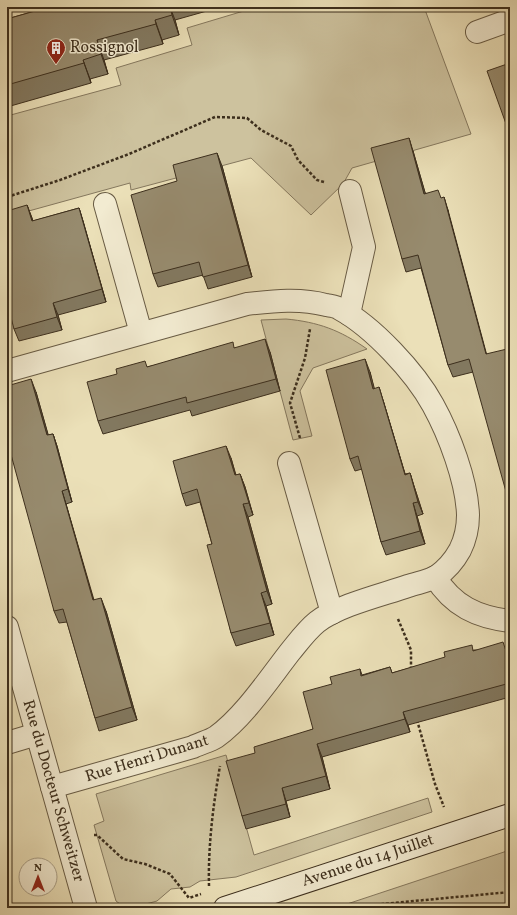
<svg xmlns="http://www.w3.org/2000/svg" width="517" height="915" viewBox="0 0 517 915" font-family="Vollkorn,serif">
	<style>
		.green { fill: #cdc29e; stroke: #85785e }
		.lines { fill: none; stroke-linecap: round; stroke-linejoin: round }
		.street-casing { stroke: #685b44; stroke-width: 24 }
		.secondary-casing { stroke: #3d2f1d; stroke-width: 24 }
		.path { stroke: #3d2f1d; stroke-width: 2.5; stroke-dasharray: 3 2; stroke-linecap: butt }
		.street { stroke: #f2ebd1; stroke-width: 22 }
		.secondary { stroke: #f2ebd1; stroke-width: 22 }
		.wall { fill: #82785f; stroke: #3d2f1d }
		.shaded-wall { fill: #6a614d; stroke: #3d2f1d }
		.building { fill: #978b6e; stroke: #3d2f1d }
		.labels { text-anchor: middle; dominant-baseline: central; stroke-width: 3; stroke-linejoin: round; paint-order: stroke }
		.poi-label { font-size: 16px; fill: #3d2f1d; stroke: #f2ebd1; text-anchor: start }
		.street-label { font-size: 16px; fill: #3d2f1d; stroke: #f2ebd1 }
	</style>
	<rect width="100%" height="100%" fill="#ebe0b8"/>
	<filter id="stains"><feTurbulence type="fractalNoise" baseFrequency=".005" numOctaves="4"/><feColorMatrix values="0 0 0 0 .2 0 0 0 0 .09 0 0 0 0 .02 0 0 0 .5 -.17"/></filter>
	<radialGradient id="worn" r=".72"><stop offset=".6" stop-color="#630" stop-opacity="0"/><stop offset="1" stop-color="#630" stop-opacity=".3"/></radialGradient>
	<g class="green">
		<path d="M257,7H424L471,134L352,168L343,184L311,215L251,158L131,190L130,183L7,217V116L121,85L116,68L192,45L187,28Z"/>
		<path d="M286,319C318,322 340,330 367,349L313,368L300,391L312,436L293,440L261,320Z"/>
		<path d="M226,755L254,855L428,798L432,812L236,877L200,881L190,887L171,889L157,901L135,907H124L116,901L94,825L104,821L96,794Z"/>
		<path d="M510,850V908H335Z"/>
	</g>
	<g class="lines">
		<defs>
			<g id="street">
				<path d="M477,32L510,20"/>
				<path d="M105,204L141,333"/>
				<path d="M349,314L364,247L350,191"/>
				<path d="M7,371L247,304C274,301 300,298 326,305C331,306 336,306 340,309C373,327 415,372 433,405C449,434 467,481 468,515C468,526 465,540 460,550C454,561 446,570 436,577C428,581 417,583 408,586C382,595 339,605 317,622C307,630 299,641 290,652C269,679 244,717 216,737C210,741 201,743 193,747L52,787"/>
				<path d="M289,463L332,613"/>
				<path d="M435,577C453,606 477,617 510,621"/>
				<path d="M7,627L86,908"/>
				<path d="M7,743L37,734"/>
			</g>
			<path id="secondary" d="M225,908L510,815"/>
		</defs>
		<use href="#street" class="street-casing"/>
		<use href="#secondary" class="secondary-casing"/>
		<g class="path">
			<path d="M7,197L60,180L129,154L215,117L247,118L261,130L291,146L298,160L317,180L324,182"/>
			<path d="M300,438L290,403L305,358L310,329"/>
			<path d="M398,619L411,650V669"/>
			<path d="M417,720L435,784L444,807"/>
			<path d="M94,835H97L123,859L145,864L170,874L189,898L201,894"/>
			<path d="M209,886C208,846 213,806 220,766"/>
			<path d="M361,906L510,892"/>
		</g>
		<use href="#street" class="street"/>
		<use href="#secondary" class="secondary"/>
	</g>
	<g class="wall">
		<path d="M49,7H221L175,20L179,35L162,40L163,44L104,60L108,74L90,79L91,83L7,107V19Z"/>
		<path d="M413,151L425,193L441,198L448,210L473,372L453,377L448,365L421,268L406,272L402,259Z"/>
		<path d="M222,166L252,277L208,289L203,275L158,287L153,274L177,181Z"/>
		<path d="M27,205L33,221L79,208L83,221L106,302L58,315L62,330L19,341L14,329Z"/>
		<path d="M235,348L270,352L280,391L192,416L190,410L103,434L98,421L147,367Z"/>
		<path d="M370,372L374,389L383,400L405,474L410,473L414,486L423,514L417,516L425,544L386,555L381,542L362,469L355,471L350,459Z"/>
		<path d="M36,392L48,435L53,434L57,446L72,502L66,504L94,600L106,611L137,720L99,731L95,718L67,622L59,623L54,611Z"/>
		<path d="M231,458L236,475L240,474L245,487L253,515L248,517L272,604L266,606L274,635L236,646L231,633L212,544L200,502L186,506L182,494Z"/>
		<path d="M474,650L506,651L510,650V697L408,725L410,732L322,757L330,789L286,801L290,817L246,829L242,816L255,753L313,729L332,684L360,669L362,675L390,667L392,673Z"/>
	</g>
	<g class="shaded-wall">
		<path d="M170,7L175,20L179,35L172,15Z"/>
		<path d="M155,20L162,40L163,44L156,24Z"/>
		<path d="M97,40L104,60L108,74L101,54Z"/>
		<path d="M83,60L90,79L91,83L84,63Z"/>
		<path d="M409,138L413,151L429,206L424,194Z"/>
		<path d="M217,153L222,166L252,277L248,265Z"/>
		<path d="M444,197L448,210L490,367L486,354Z"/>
		<path d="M27,205L32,218L36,234L32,221Z"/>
		<path d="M79,208L83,221L106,302L102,289Z"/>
		<path d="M53,303L58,315L62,330L57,317Z"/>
		<path d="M265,339L270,352L280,391L276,379Z"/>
		<path d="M365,359L370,372L378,402L373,389Z"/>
		<path d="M31,379L36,392L52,448L47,435Z"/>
		<path d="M379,387L383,400L409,487L405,475Z"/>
		<path d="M53,434L57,446L72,502L68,489Z"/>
		<path d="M226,446L231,458L239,488L235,475Z"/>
		<path d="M410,473L414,486L423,514L418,502Z"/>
		<path d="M240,474L245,487L253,515L249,503Z"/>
		<path d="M62,491L66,504L97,613L93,600Z"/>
		<path d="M413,503L417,516L425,544L420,531Z"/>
		<path d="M243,504L248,517L272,604L267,591Z"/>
		<path d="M261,593L266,606L274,635L270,623Z"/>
		<path d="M101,598L106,611L137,720L132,707Z"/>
		<path d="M403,712L408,725L410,732L405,719Z"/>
		<path d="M317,744L322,757L330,789L326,776Z"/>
		<path d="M282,788L286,801L290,817L286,804Z"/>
	</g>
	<g class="building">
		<path d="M49,7H170L172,15L155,20L156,24L97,40L101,54L83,60L84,63L7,85V19Z"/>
		<path d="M510,63V135L487,71Z"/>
		<path d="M409,138L424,194L438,190L441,198L444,197L486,354L507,349L510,359V506L469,359L448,365L418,255L402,259L371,148Z"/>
		<path d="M217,153L248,265L203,277L199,262L153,274L131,195L177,181L173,165Z"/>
		<path d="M27,205L32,221L79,208L102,289L53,303L57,317L14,329L7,302V211Z"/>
		<path d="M265,339L276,379L187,403L186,397L98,421L87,382L117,374L116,369L145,361L147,367L233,342L234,348Z"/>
		<path d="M365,359L373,389L379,387L405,475L410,473L418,502L413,503L420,531L381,542L358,456L350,459L326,370Z"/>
		<path d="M31,379L47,435L53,434L68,489L62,491L93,600L101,598L132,707L95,718L63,609L54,611L7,440V386Z"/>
		<path d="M226,446L235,475L240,474L249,503L243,504L267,591L261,593L270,623L231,633L207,545L212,544L197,489L182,494L173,461Z"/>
		<path d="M503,642L506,651L510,650V683L403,712L405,719L317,744L326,776L282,788L286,804L242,816L226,761L255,753L254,747L313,729L303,692L332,684L330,677L360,669L361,676L390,667L392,673L445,657L444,652L472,645L473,651Z"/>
	</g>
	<defs>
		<symbol id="building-pin" viewBox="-11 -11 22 30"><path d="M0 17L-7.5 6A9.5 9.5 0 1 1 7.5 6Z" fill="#8f2418" stroke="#f2ebd1"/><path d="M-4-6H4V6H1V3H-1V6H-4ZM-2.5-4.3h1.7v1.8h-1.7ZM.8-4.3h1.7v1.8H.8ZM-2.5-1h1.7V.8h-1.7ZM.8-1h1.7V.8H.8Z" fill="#fff"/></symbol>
	</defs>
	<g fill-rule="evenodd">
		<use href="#building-pin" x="45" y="37" width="22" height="30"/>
	</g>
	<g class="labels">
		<g class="poi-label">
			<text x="70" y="48">Rossignol</text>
		</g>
		<g class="street-label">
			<text transform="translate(147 759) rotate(-17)">Rue Henri Dunant</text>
			<text transform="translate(53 791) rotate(74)">Rue du Docteur Schweitzer</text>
			<text transform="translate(368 861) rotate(-18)">Avenue du 14 Juillet</text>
		</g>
	</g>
	<rect width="517" height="915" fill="none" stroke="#ebe0b8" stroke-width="24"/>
	<rect x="8" y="8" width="501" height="899" fill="none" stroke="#3d2f1d" stroke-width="2"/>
	<rect x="12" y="12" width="493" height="891" fill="none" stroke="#3d2f1d"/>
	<g transform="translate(38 877)"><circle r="19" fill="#f2ebd1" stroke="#aaa089"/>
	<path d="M0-3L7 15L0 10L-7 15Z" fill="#8f2418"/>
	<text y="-6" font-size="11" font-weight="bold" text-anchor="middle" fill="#3d2f1d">N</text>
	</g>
	<rect width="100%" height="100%" filter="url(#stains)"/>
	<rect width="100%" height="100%" fill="url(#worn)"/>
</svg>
